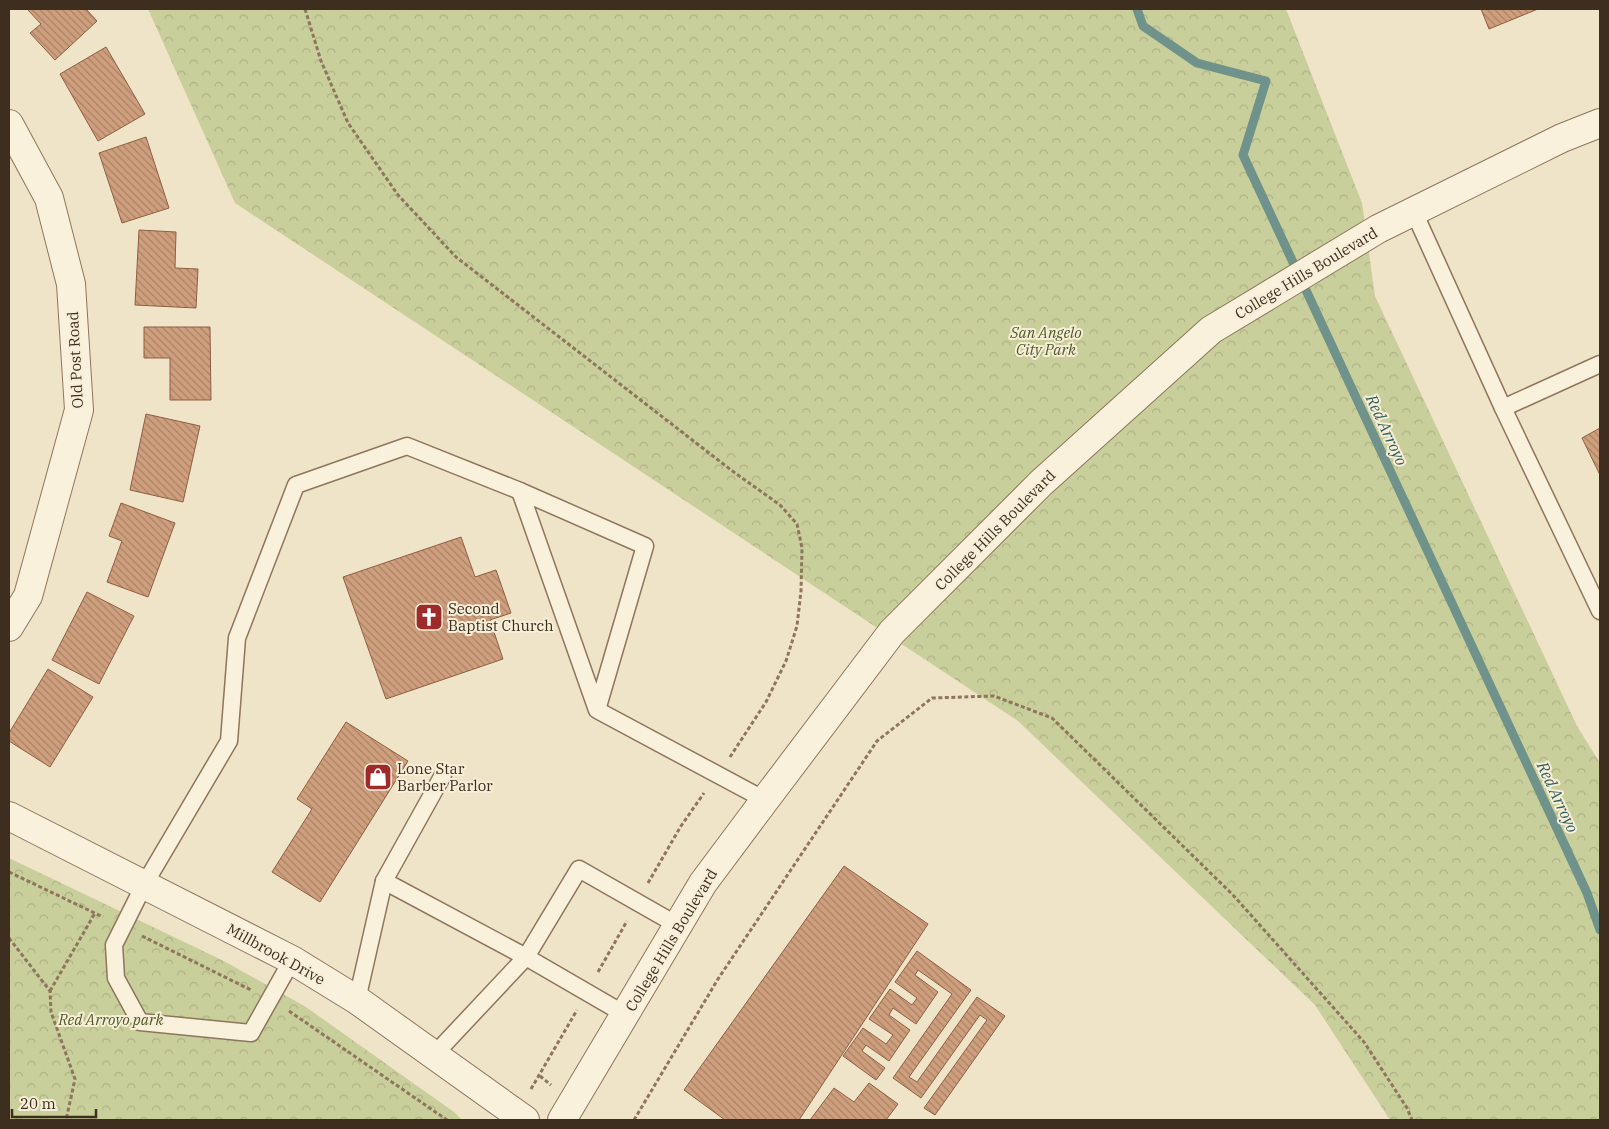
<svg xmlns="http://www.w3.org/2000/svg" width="1609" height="1129" viewBox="0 0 1609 1129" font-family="'IBM Plex Serif',serif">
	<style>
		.park { fill: url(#park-crowns) }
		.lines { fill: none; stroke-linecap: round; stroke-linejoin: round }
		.stream { stroke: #6f938a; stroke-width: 9 }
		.building { fill: url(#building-back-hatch); stroke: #8d5f41 }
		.service-casing { stroke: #8d765c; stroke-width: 19 }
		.minor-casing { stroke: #8d765c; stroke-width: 30 }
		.tertiary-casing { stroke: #8d765c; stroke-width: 30 }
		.path { stroke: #8d765c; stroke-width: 3; stroke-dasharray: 4 2.5; stroke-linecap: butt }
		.service { stroke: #faf1dc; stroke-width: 16 }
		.minor { stroke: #faf1dc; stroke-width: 28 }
		.tertiary { stroke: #faf1dc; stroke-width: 28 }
		.labels { text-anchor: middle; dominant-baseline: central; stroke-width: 4; stroke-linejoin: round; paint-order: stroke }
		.street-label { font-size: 15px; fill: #3d2e20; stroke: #f7eed8 }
		.park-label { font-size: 15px; font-style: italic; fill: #4d5a26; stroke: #f7eed8 }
		.poi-label { font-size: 15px; fill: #3d2e20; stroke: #f7eed8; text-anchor: start }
		.water-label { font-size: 16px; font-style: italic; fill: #2f5d5a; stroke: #f7eed8 }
	</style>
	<defs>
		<pattern id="park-crowns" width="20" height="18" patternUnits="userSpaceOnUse" patternTransform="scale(1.25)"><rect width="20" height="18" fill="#c9cf9b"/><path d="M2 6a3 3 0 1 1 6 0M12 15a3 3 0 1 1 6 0" fill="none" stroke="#aeb285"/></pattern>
		<pattern id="building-back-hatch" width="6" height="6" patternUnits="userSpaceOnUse" patternTransform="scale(1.25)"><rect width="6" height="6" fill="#cf9f7d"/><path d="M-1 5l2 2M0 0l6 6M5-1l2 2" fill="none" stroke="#a98266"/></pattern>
	</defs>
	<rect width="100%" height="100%" fill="#f0e4c8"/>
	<g class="park">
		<path d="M148,9H1286L1362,203L1375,296L1577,726L1600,763V1120H1390L1315,1005L1018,721L235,203Z"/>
		<path d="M9,858L224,961L306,1007L454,1112L462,1120H9Z"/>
	</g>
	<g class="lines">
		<path class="stream" d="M1137,9L1143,26L1197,63L1266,81L1243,155L1587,893L1600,930"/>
	</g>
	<g class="building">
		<path d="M27,9H86L97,21L55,60L30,33L41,24Z"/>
		<path d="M1481,9H1538L1489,29Z"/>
		<path d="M106,47L145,114L98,141L60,74Z"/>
		<path d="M146,137L169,208L122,223L99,153Z"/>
		<path d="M139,230L176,232L175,268L198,269L196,308L135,305Z"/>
		<path d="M144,327H210L211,400H170V358H144Z"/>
		<path d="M146,414L200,426L183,502L130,490Z"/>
		<path d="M1600,428V475L1582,438Z"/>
		<path d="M121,503L175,523L148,597L107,582L122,541L109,536Z"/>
		<path d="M461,537L475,577L496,570L511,613L490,620L503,659L386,699L343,577Z"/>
		<path d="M87,592L134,616L99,684L52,660Z"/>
		<path d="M48,669L93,697L50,767L9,741V733Z"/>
		<path d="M346,722L408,761L320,902L272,872L312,809L297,799Z"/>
		<path d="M844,866L928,924L799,1120H725L684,1090Z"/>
		<path d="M917,951L971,990L909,1077L917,1082L977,997L1005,1016L935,1115L924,1108L987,1020L980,1015L921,1098L893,1078L952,994L918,970L915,975L938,992L916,1024L893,1008L889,1015L910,1030L889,1061L866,1045L862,1051L885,1068L876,1080L843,1056L863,1028L886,1044L893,1035L869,1019L890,989L912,1005L917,998L895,982Z"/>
		<path d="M869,1083L898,1104L886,1120H810L834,1088L854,1102Z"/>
	</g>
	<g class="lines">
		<defs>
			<g id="service">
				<path d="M1414,212L1503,408L1600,364"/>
				<path d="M1503,408L1600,611"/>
				<path d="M597,710L520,491L645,546L597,710L765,800"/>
				<path d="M384,881L526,957L579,869L679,926"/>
				<path d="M292,960L251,1033L140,1022L116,978L114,945L144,885L229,741L237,638L296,485L407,446L520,491"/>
				<path d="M357,1000L384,881L443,775"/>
				<path d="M433,1056L526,957L626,1015"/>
			</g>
			<g id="minor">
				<path d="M9,124L49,198L71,284L79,410L28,596L9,627"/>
				<path d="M9,816L292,960L357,1000L525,1120"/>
			</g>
			<path id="tertiary" d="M562,1120L703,883L765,800L892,632L1041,483L1211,330L1378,229L1562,138L1600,123"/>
		</defs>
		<use href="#service" class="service-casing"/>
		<use href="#minor" class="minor-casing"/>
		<use href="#tertiary" class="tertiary-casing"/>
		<g class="path">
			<path d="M305,9L321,61L348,123L398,195L456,257L731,470L780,505L797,524L802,548L801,591L797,626L786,661L766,702L730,757"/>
			<path d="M9,872L103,917"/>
			<path d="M648,883L681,826L704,793"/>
			<path d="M142,936L251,990"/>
			<path d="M9,938L50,991L51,1012L75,1079L66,1120"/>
			<path d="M598,972L627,921"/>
			<path d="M50,991L95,913"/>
			<path d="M289,1011L447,1120"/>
			<path d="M540,1076L551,1085"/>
			<path d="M531,1089L577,1010"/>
			<path d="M634,1120L718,979L877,741L932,698L994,696L1052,718L1233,895L1364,1042L1407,1108L1412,1120"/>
		</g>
		<use href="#service" class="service"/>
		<use href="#minor" class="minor"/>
		<use href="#tertiary" class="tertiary"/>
	</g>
	<defs>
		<symbol id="church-square" viewBox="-11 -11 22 22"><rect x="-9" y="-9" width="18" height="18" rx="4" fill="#9e2a2b" stroke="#f7eed8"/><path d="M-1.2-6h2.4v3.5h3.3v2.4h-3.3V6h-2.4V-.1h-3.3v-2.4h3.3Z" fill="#fff"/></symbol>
		<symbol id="shop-square" viewBox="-11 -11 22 22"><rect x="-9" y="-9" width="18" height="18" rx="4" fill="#9e2a2b" stroke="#f7eed8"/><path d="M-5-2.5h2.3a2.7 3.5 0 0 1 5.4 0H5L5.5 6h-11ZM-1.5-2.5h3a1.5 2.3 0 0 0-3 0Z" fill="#fff"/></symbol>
	</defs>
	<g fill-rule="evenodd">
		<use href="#church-square" x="413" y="601" width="32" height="32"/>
		<use href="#shop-square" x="362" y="761" width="32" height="32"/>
	</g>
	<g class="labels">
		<g class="street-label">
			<text transform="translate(1306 273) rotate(-31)">College Hills Boulevard</text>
			<text transform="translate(75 360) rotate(-93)">Old Post Road</text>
			<text transform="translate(995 530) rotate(-45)">College Hills Boulevard</text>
			<text transform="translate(671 940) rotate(-59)">College Hills Boulevard</text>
			<text transform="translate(276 954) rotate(29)">Millbrook Drive</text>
		</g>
		<g class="park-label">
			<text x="1046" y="332">San Angelo<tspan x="1046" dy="17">City Park</tspan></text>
			<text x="111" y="1019">Red Arroyo park</text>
		</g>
		<g class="poi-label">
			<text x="448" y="608">Second<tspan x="448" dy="17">Baptist Church</tspan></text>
			<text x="397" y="768">Lone Star<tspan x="397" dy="17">Barber Parlor</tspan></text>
		</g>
		<g class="water-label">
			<text transform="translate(1387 430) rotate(65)">Red Arroyo</text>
			<text transform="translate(1558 797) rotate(65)">Red Arroyo</text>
		</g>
	</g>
	<rect width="1609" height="1129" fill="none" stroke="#3d2e20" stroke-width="20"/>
	<path d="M12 1109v8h84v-8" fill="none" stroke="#3d2e20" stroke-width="2.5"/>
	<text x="20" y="1109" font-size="15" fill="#3d2e20" stroke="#f7eed8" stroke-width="4" paint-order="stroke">20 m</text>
</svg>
